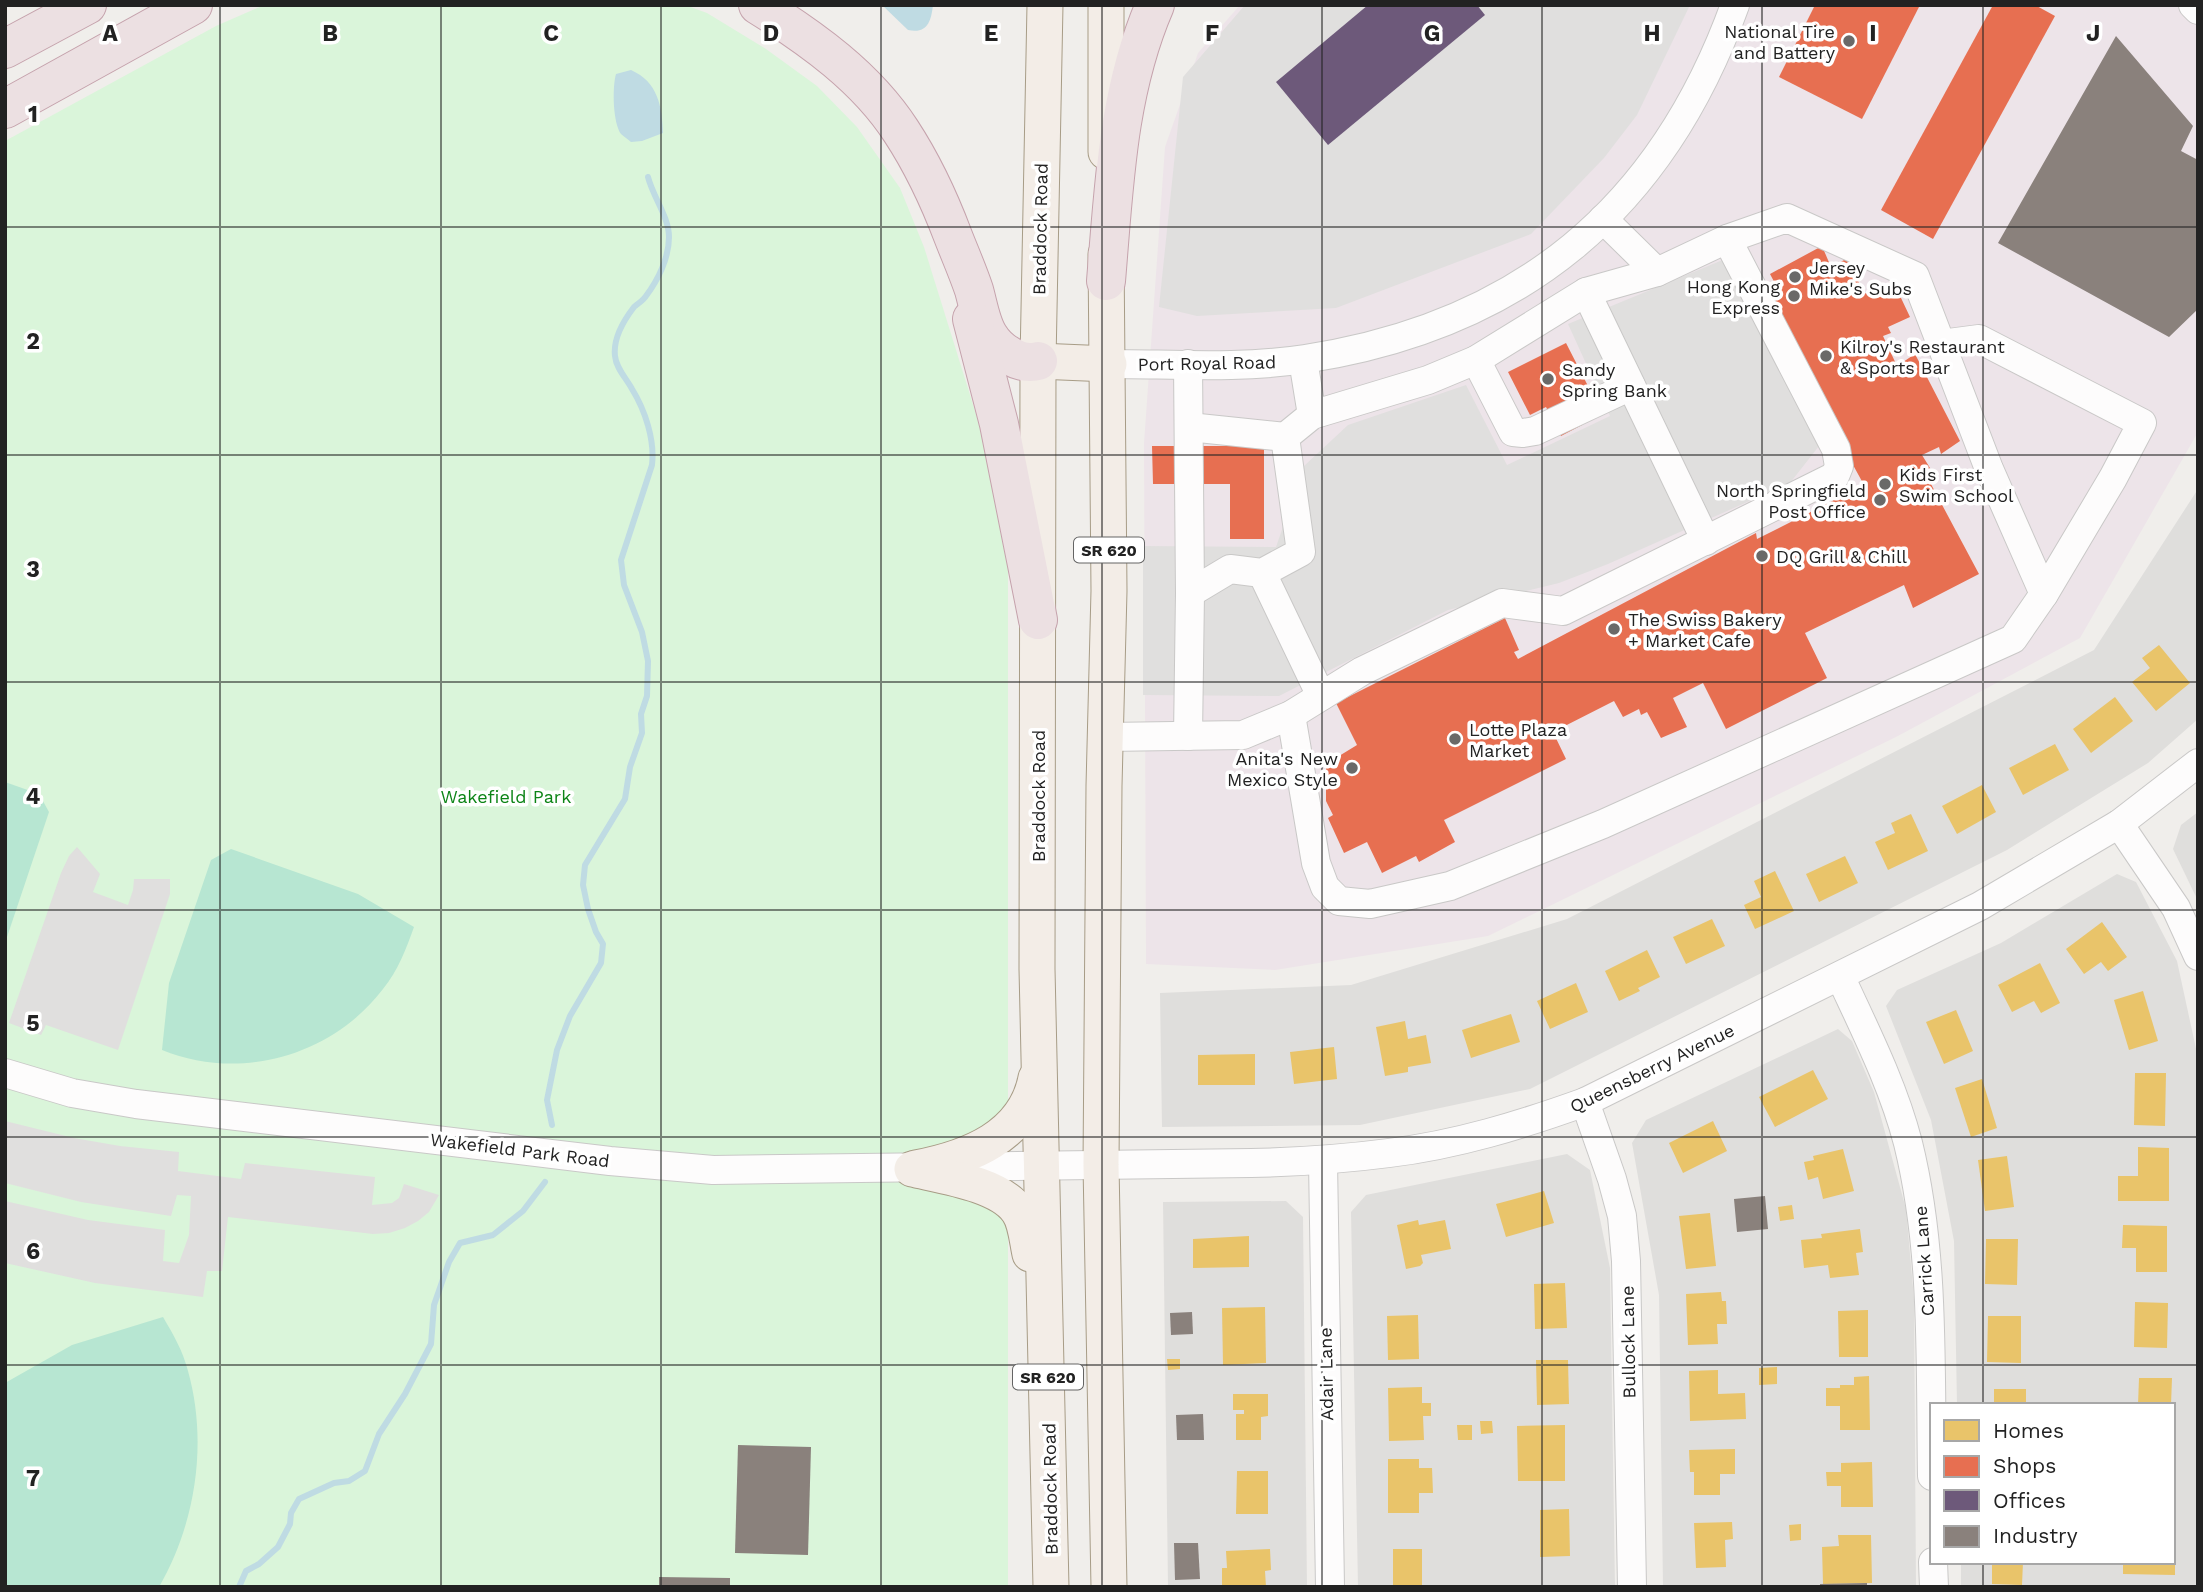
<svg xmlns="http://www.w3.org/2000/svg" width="2203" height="1592" viewBox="0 0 2203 1592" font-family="'Work Sans',sans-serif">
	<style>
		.residential { fill: #dfdedc }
		.industrial { fill: #ede4e9 }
		.park { fill: #daf5da }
		.pitch { fill: #b7e6d2 }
		.parking { fill: #e0dfde }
		.water { fill: #bfdbe3 }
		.homes { fill: #e9c46a }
		.shops { fill: #e76f51 }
		.offices { fill: #6d597a }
		.industry { fill: #8a817c }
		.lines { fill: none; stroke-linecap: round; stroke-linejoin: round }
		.stream { stroke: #bfdbe3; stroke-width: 6 }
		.minor-casing { stroke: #c9c8c7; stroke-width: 30 }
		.major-casing { stroke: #a79c86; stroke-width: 37 }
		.highway-casing { stroke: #c5a2ac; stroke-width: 40 }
		.minor { stroke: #fdfcfc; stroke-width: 28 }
		.major { stroke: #f3ede7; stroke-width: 35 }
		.highway { stroke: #ece0e2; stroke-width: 38 }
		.grid { fill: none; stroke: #222; stroke-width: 2; stroke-opacity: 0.55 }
		.poi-dot { fill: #6a6968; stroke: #fff; stroke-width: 2.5 }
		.labels { text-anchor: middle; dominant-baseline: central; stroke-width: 7; stroke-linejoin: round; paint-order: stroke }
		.shield { fill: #fff; stroke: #646464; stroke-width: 2 }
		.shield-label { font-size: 16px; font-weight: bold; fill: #222 }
		.poi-label { font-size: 18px; fill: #222; stroke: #fff; text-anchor: start }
		.street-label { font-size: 18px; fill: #222; stroke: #fff }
		.park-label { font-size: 18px; fill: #0c8416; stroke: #fff }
		.grid-label { font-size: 23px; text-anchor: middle; font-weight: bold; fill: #222; stroke: #fff; stroke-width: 7; stroke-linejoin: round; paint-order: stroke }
	</style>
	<rect width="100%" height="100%" fill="#f0eeeb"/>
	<g class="residential">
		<path d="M2198,489V719L2148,763L2007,850L1530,1089L1360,1125L1162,1127L1160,993L1351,985L1567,919L2094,650Z"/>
		<path d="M2198,812V901L2173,849L2181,825Z"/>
		<path d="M2117,874L2136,882L2177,961L2198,1058V1587H1961V1562H2173V1405H1957L1954,1241L1931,1120L1886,1006L1897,990L2001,943Z"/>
		<path d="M1838,1029L1852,1041L1874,1092L1906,1209L1914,1299L1916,1587H1663L1659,1295L1632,1143L1646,1120Z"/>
		<path d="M1567,1154L1590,1170L1610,1268L1615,1587H1358L1351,1212L1366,1195Z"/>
		<path d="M1286,1201L1303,1217L1307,1587H1168L1163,1202Z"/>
	</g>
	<path class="industrial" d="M1240,5H2198V432L2080,638L1896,737L1488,936L1275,970L1146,964L1144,443L1165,147L1198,53Z"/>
	<path class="park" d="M264,5H685L707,13L766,49L817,86L857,127L900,188L924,247L1008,517V1587H5V141L216,26Z"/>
	<g class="pitch">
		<path d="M5,782L39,794L49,812L5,943Z"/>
		<path d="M231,849L358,894L414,927C406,949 398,971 383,989C332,1056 240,1082 162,1050L169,983L211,860Z"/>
		<path d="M163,1317C173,1334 183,1351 188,1371C208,1442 196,1523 159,1587H5V1383L72,1345Z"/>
	</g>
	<g class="parking">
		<path d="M1245,5H1690L1637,115L1604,158L1531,234L1336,308L1197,316L1159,307L1183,77Z"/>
		<path d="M1725,259L1819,446L1790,483L1608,564L1559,583L1448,610L1279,696L1143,695V546L1276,547L1304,466L1348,425L1466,385L1507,465L1610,416L1568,324Z"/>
		<path d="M77,847L100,874L93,892L128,905L133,890L134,879H170V894L118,1050L46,1025L41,1035L9,1023L61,873L69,856Z"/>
		<path d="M5,1121L74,1138L120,1146L179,1152L178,1171L241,1179L245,1163L375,1177L372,1205L392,1203L399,1198L404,1184L439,1195L429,1212L418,1221L405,1228L389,1233L373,1234L228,1217L222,1271H207L203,1297L95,1283L5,1263V1201L88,1220L165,1230L163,1261L179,1263L189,1235L191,1196L177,1195L171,1216L81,1202L5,1183Z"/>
	</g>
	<g class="water">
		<path d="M882,5H933C931,22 927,34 908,30Z"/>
		<path d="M631,70C658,82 662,106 663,133L642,141L631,142C628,139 624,137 621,134C613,123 612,88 616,74Z"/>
	</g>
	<g class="homes">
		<path d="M2159,645L2190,683L2156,711L2132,682L2150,668L2142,658Z"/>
		<path d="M2115,697L2133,721L2091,753L2073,729Z"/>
		<path d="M2055,744L2069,770L2023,795L2009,768Z"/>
		<path d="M1982,785L1996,812L1957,834L1942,806Z"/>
		<path d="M1911,814L1928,851L1888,870L1875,842L1895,833L1891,823Z"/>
		<path d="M1845,856L1858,883L1819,902L1806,874Z"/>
		<path d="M1775,871L1794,911L1755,929L1744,905L1761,897L1754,881Z"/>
		<path d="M1712,919L1725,946L1686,964L1673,937Z"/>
		<path d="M2102,922L2127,957L2108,971L2101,962L2084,974L2066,949Z"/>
		<path d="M1647,950L1660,977L1638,988L1640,991L1619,1001L1605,971Z"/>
		<path d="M2040,963L2060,1003L2041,1013L2034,1001L2012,1012L1998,985Z"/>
		<path d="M1576,983L1588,1012L1550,1029L1537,1001Z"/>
		<path d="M2143,991L2158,1041L2129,1050L2114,1000Z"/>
		<path d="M1956,1010L1973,1051L1944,1064L1926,1022Z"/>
		<path d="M1511,1014L1520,1042L1471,1058L1462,1030Z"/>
		<path d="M1405,1021L1408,1039L1426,1035L1431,1063L1408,1067V1072L1385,1076L1376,1027Z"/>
		<path d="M1334,1047L1337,1079L1294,1084L1290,1052Z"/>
		<path d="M1255,1054V1085H1198V1055Z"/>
		<path d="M1813,1070L1828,1099L1775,1127L1759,1097Z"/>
		<path d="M2135,1073H2166L2165,1126L2134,1125Z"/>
		<path d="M1982,1079L1997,1128L1971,1137L1955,1088Z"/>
		<path d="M1713,1121L1727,1151L1683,1173L1669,1143Z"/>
		<path d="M2138,1147L2169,1148V1201H2118V1176H2138Z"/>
		<path d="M1843,1149L1854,1191L1823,1199L1818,1177L1808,1180L1804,1162L1814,1160L1813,1156Z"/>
		<path d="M2007,1156L2014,1207L1985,1211L1978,1160Z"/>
		<path d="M1544,1191L1554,1223L1506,1237L1496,1204Z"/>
		<path d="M1792,1205L1794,1219L1780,1221L1778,1207Z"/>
		<path d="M1710,1213L1716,1266L1686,1269L1679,1216Z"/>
		<path d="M1418,1220L1419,1225L1445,1220L1451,1249L1421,1255L1423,1263L1420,1266L1406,1269L1397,1225Z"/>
		<path d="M2123,1225L2167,1226V1272H2136V1248H2122Z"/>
		<path d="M1860,1229L1863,1252L1856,1253L1859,1275L1830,1278L1828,1265L1804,1268L1801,1240L1822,1238L1821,1234Z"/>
		<path d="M1249,1236V1267L1193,1268V1239Z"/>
		<path d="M1986,1239H2018L2017,1285L1985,1284Z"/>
		<path d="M1565,1283L1567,1328L1535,1329L1534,1284Z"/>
		<path d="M1721,1292L1722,1301H1726L1727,1324H1717L1718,1344L1688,1345L1686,1294Z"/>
		<path d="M2135,1302L2168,1303L2167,1348L2134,1347Z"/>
		<path d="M1265,1307L1266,1363L1223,1365L1222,1308Z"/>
		<path d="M1868,1310V1357H1839L1838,1311Z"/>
		<path d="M1418,1315L1419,1359L1388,1360L1387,1316Z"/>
		<path d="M1988,1316H2021V1363L1987,1362Z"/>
		<path d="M1167,1359H1180V1369L1168,1370Z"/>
		<path d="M1536,1360H1568L1569,1404L1537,1405Z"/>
		<path d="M1777,1367V1384L1759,1385V1368Z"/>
		<path d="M1718,1370V1394L1745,1393L1746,1419L1690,1421L1689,1371Z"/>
		<path d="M1869,1376L1870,1430H1840V1406H1826V1388H1840V1385H1854V1377Z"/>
		<path d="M2139,1378H2172L2171,1405H2138Z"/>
		<path d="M1422,1387V1403H1431V1416H1423L1424,1440L1389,1441L1388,1388Z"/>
		<rect x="1994" y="1389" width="32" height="16"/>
		<path d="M1233,1394H1268V1416L1261,1417V1440H1236V1414H1244V1410H1233Z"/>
		<path d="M1480,1421H1492L1493,1433L1481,1434Z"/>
		<path d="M1457,1425H1472V1440H1458Z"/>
		<path d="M1565,1425V1481H1518L1517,1426Z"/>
		<path d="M1735,1449V1474H1720V1495H1694V1472H1690L1689,1450Z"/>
		<path d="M1388,1459H1419V1468H1432L1433,1493H1419V1513H1388Z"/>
		<path d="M1872,1462L1873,1507H1841V1486H1827L1826,1472H1841V1463Z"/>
		<path d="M1237,1471H1268V1514H1236Z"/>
		<path d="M1569,1509L1570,1556L1540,1557V1510Z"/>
		<path d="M1732,1522L1733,1539L1725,1540L1726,1567L1696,1568L1694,1523Z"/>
		<path d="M1801,1524V1540L1790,1541L1789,1525Z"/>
		<path d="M1838,1535H1871L1872,1583L1823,1584L1822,1547L1839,1546Z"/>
		<path d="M1270,1549L1271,1570L1265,1571L1266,1587H1222V1568H1227L1226,1551Z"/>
		<rect x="1393" y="1549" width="29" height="38"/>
		<path d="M1992,1562H2023L2022,1585L1992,1584Z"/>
		<path d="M2123,1562H2175V1575L2123,1574Z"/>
	</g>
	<g class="shops">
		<path d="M1815,5H1920L1862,119L1779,77Z"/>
		<path d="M1993,5H2035L2055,16L1933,239L1881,210Z"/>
		<path d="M1822,246L1831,267L1848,258L1864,294L1893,281L1910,317L1888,327L1891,333L1883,336L1897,366L1915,354L1960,441L1941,454L1939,447L1922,455L1930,468L1924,471L1979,574L1913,608L1904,585L1805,633L1827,678L1726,729L1703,683L1673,698L1687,727L1661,738L1647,712L1641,715L1639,709L1623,717L1614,701L1553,732L1566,759L1444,820L1455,842L1419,862L1416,856L1382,873L1367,842L1344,853L1328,818L1333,815L1326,801V764L1357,745L1336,703L1505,618L1519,650L1514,652L1518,659L1756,533L1757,539L1864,485L1818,401L1769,296L1780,293L1770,274Z"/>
		<path d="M1566,343L1588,386L1568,397L1582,425L1561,436L1546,407L1530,415L1508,372Z"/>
		<path d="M1152,446H1264V539H1230V484H1153Z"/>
	</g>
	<path class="offices" d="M1368,5H1477L1485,15L1328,145L1276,82Z"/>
	<g class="industry">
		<path d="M2116,36L2193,126L2181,151L2198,160V309L2169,337L1998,243Z"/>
		<path d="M1765,1196L1768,1229L1737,1232L1734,1199Z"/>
		<path d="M1192,1312L1193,1334L1171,1335L1170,1313Z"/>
		<path d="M1203,1414L1204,1440H1177L1176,1415Z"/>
		<path d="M738,1445L811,1447L808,1555L735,1553Z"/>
		<path d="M1174,1543H1198L1200,1579L1175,1580Z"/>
		<path d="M659,1577L730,1578V1587H659Z"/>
		<path d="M1867,1583V1587H1820V1584Z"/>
	</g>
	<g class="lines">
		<g class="stream">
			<path d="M552,1125L547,1100L557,1050L570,1016L601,963L603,944L596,932L588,909L583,885L585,865L625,799L630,767L642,733L641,714L647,696L648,661L642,632L624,585L621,560L652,465C655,440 645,410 632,389C626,378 616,368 615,356C613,339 624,320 634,307C638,303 643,301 646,296C658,280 669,258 669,237C669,217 653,197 648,177"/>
			<path d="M239,1587L246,1571L259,1564L278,1547L290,1524L291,1513L299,1499L334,1483L349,1481L365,1471L379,1434L405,1394L431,1344L434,1305L449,1262L460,1243L493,1235L523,1211L545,1182"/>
		</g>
		<defs>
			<g id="minor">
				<path d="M2193,5L2198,10"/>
				<path d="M1603,219L1657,272"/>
				<path d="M1586,292L1706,541"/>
				<path d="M1941,344L1979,339L2142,423L2113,478L2044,594"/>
				<path d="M1303,360L1312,415"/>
				<path d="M1476,360L1513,432L1523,433L1535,431L1631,386"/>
				<path d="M1109,364C1173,364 1240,369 1305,359C1520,326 1661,210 1735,5"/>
				<path d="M1189,427L1285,437"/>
				<path d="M1262,573L1321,696"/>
				<path d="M1190,593L1230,569L1262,573L1301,552L1285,437L1312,415L1428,380L1476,360L1586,292L1657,272L1727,239L1787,218L1915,276L1989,469L2044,594L2013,639L1603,824L1450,886L1370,904L1339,901L1325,887L1316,863L1291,715"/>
				<path d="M1188,736L1190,593L1188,364"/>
				<path d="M1106,737L1243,735L1291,715L1362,671L1502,603L1563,611L1835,476L1839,466L1836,449L1727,239"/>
				<path d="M2119,824L2176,908L2198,956"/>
				<path d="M1840,976C1865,1030 1893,1085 1908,1143C1935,1252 1930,1365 1932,1476"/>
				<path d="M5,1073L72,1093L136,1104L610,1161L713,1170L1251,1163C1297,1162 1343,1159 1389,1153C1456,1145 1521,1125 1585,1102L1980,906L2119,824L2198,763"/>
				<path d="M1585,1102L1612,1179L1622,1216L1626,1261L1632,1587"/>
				<path d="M1323,1161L1330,1587"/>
				<path d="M1933,1562L1934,1587"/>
			</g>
			<g id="major">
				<path d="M1045,5L1038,361L1037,969L1051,1587"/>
				<path d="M1106,5V152"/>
				<path d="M1106,254L1109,591L1104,786L1101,1165L1109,1587"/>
				<path d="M1038,361L1109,364"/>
				<path d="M916,1168C968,1158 1025,1137 1036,1078"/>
				<path d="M912,1169C942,1176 1000,1184 1018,1211C1026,1222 1027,1241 1030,1254"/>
			</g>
			<g id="highway">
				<path d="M758,5C811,38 866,77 901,131C922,163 939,199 953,236C960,254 968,272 974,290C978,304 981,324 989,336C998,351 1020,366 1038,361"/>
				<path d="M5,49L87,5"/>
				<path d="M5,109L193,5"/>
				<path d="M1106,281C1114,187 1117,93 1155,5"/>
				<path d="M972,319L999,424L1038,620"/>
			</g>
		</defs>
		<use href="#minor" class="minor-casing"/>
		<use href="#major" class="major-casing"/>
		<use href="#highway" class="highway-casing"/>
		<use href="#minor" class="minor"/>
		<use href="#major" class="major"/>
		<use href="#highway" class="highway"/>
	</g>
	<path class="grid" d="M220,5V1587M441,5V1587M661,5V1587M881,5V1587M1102,5V1587M1322,5V1587M1542,5V1587M1762,5V1587M1983,5V1405M5,227H2198M5,455H2198M5,682H2198M5,910H2198M5,1137H2198M5,1365H2198M1983,1562V1587"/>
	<g class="poi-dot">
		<circle cx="1849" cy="41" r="7"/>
		<circle cx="1795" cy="277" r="7"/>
		<circle cx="1794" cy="296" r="7"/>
		<circle cx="1826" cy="356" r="7"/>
		<circle cx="1548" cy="379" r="7"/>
		<circle cx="1885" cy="484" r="7"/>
		<circle cx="1880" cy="500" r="7"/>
		<circle cx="1762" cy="556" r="7"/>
		<circle cx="1614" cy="629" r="7"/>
		<circle cx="1455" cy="739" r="7"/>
		<circle cx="1352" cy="768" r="7"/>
	</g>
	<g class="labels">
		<g class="shield">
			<rect x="1074" y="537.5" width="70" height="25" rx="5"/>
			<rect x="1013" y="1364.5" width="70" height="25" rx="5"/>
		</g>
		<g class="shield-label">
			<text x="1109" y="550">SR 620</text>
			<text x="1048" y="1377">SR 620</text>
		</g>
		<g class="poi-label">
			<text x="1835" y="31" text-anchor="end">National Tire<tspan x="1835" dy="21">and Battery</tspan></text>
			<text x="1809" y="267">Jersey<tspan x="1809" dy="21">Mike's Subs</tspan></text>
			<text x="1780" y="286" text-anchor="end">Hong Kong<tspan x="1780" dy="21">Express</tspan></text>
			<text x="1840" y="346">Kilroy's Restaurant<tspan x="1840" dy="21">&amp; Sports Bar</tspan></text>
			<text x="1562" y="369">Sandy<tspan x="1562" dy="21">Spring Bank</tspan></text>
			<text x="1899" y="474">Kids First<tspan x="1899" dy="21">Swim School</tspan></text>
			<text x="1866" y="490" text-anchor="end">North Springfield<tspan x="1866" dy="21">Post Office</tspan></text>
			<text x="1776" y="556">DQ Grill &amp; Chill</text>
			<text x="1628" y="619">The Swiss Bakery<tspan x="1628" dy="21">+ Market Cafe</tspan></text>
			<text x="1469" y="729">Lotte Plaza<tspan x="1469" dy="21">Market</tspan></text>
			<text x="1338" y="758" text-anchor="end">Anita's New<tspan x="1338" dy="21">Mexico Style</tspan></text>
		</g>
		<g class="street-label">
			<text transform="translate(1040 229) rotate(-89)">Braddock Road</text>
			<text transform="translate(1207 363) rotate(-1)">Port Royal Road</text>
			<text transform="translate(1038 796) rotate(-90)">Braddock Road</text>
			<text transform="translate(1652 1068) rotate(-26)">Queensberry Avenue</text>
			<text transform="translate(520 1150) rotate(7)">Wakefield Park Road</text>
			<text transform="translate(1924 1261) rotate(-94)">Carrick Lane</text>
			<text transform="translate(1628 1342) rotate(-91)">Bullock Lane</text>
			<text transform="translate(1326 1374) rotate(-91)">Adair Lane</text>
			<text transform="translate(1050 1489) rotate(-91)">Braddock Road</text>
		</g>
		<g class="park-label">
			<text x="506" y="796">Wakefield Park</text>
		</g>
	</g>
	<g class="grid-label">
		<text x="110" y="41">A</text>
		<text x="330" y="41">B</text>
		<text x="551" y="41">C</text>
		<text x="771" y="41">D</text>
		<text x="991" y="41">E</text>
		<text x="1212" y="41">F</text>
		<text x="1432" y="41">G</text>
		<text x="1652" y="41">H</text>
		<text x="1873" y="41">I</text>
		<text x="2093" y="41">J</text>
		<text x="33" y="122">1</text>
		<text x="33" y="349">2</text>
		<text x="33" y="577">3</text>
		<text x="33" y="804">4</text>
		<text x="33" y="1031">5</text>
		<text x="33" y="1259">6</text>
		<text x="33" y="1486">7</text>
	</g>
	<rect width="2203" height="1592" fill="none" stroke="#222222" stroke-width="14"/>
	<rect x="1930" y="1403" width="245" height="161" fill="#ffffff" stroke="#a7a7a7" stroke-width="2"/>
	<rect x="1944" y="1420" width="35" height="21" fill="#e9c46a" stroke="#a7a7a7" stroke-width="2"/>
	<text x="1993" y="1438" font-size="21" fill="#222222">Homes</text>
	<rect x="1944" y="1456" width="35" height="21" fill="#e76f51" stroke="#a7a7a7" stroke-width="2"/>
	<text x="1993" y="1473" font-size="21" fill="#222222">Shops</text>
	<rect x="1944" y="1490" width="35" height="21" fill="#6d597a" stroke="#a7a7a7" stroke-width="2"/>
	<text x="1993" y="1508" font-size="21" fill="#222222">Offices</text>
	<rect x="1944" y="1526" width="35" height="21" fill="#8a817c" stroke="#a7a7a7" stroke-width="2"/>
	<text x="1993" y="1543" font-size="21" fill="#222222">Industry</text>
</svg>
